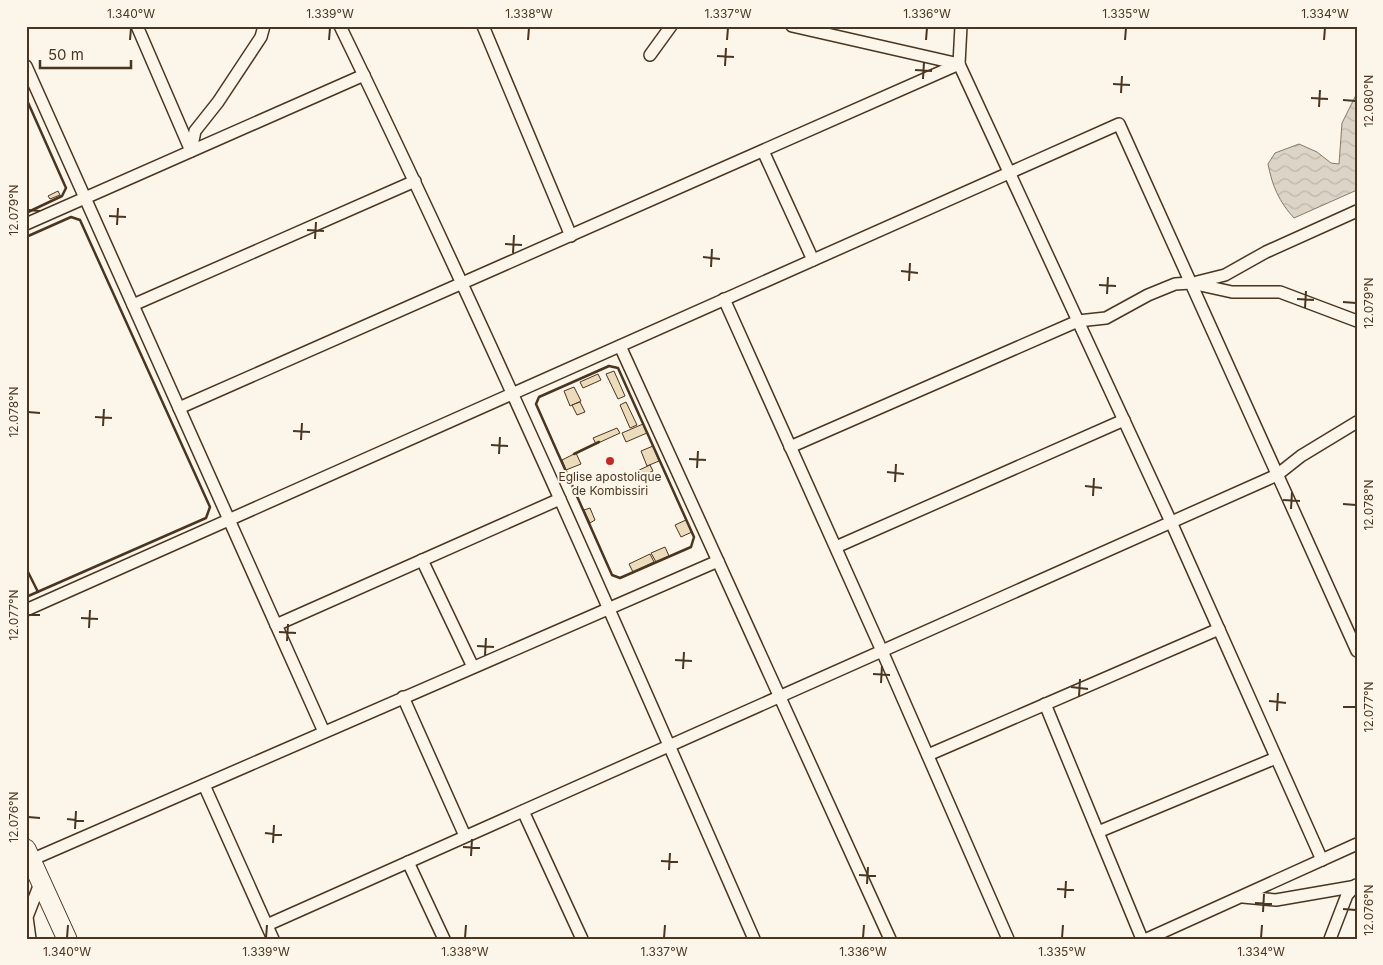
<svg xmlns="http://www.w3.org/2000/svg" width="1383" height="965" viewBox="0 0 1383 965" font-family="Inter,sans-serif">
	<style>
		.water { fill: url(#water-waves); stroke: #887966 }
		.building { fill: #ecdcbc; stroke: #4a3520 }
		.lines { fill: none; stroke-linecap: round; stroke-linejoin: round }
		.minor-casing { stroke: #4a3520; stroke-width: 14 }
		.trunk-casing { stroke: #4a3520; stroke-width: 21 }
		.minor { stroke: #fbf6e9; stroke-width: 11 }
		.trunk { stroke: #fbf6e9; stroke-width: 19 }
		.wall { stroke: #4a3520; stroke-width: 2.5 }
		.ticks { fill: none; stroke: #4a3520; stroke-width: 2 }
		.poi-dot { fill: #c62828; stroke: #fbf6e9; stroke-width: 2 }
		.labels { text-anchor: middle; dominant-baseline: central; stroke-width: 4; stroke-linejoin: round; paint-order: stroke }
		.poi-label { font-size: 12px; fill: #4a3520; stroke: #fbf6e9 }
		.neatline { fill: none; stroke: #4a3520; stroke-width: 2 }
		.ticks-label { font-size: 12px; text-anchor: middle; fill: #4a3520 }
	</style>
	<defs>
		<pattern id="water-waves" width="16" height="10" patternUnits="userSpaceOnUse" patternTransform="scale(1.25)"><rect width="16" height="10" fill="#dcd4c6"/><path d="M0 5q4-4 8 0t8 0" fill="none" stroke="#beb7aa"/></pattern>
	</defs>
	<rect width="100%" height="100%" fill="#fbf6e9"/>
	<path class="water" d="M1357,93V190L1294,218C1279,202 1272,185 1268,164L1275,153L1299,144L1317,152L1331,163L1339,164L1342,123Z"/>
	<g class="building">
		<path d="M58,191L60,195L50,199L48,196Z"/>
		<path d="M614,371L625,396L618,399L606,374Z"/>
		<path d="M598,374L601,380L583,388L580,382Z"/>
		<path d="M574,387L581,401L570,406L564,391Z"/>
		<path d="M580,402L585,412L577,415L572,405Z"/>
		<path d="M626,402L637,425L630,428L620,405Z"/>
		<path d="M643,424L647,433L626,442L622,433Z"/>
		<path d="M617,428L620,433L596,444L593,438Z"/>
		<path d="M653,446L659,461L647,466L641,451Z"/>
		<path d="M576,453L581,464L566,470L562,460Z"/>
		<path d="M650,465L653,471L637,478L635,472Z"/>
		<path d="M590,508L595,520L590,523L584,510Z"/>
		<path d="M686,520L692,532L681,537L675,525Z"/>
		<path d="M665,547L669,556L656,562L651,553Z"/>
		<path d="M650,554L654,562L633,572L629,564Z"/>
	</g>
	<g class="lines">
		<defs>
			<g id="minor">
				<path d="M137,26L191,151"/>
				<path d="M340,26C486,326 620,633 754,939"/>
				<path d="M483,26L571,236"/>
				<path d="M792,26L959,64"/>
				<path d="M961,26L959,64L1171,522L1322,860"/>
				<path d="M650,55L671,26"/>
				<path d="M26,66L324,732"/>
				<path d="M191,151L195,131L218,102L261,37L264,26"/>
				<path d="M763,151L813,260"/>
				<path d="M26,224L364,75"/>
				<path d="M1197,282L1225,275L1266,252L1357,211"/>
				<path d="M724,299L882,651L1008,939"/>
				<path d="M133,305L415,181"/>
				<path d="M620,346L890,939"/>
				<path d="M179,408L959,64"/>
				<path d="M790,447L1078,321L1106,318L1148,295L1175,284L1191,283L1232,292H1280L1357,321"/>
				<path d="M836,547L1124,420"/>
				<path d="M422,560L473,667"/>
				<path d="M26,610L1119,124L1357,651"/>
				<path d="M276,625L560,499"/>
				<path d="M403,697L465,836"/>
				<path d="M1045,704L1142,939"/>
				<path d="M928,755L1219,629"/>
				<path d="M204,785L273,939"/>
				<path d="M523,811L582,939"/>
				<path d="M1098,832L1276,758"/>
				<path d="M31,860L718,561"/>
				<path d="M408,862L444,939"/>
				<path d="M1243,897L1276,900L1357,886"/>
				<path d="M267,925L1277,475L1301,456L1357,422"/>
				<path d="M30,939L27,917L41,881"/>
				<path d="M1147,939L1357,844"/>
				<path d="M1330,939L1347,895L1356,885"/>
			</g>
			<path id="trunk" d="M26,849L67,939"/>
		</defs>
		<use href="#minor" class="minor-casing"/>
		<use href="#trunk" class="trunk-casing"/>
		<use href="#minor" class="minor"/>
		<use href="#trunk" class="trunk"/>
		<g class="wall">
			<path d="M26,98L66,188L62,196L26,213"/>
			<path d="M26,237L71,217L80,220L210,507L206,518L26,597"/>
			<path d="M609,366L618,368L694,537L691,547L620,578L612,575L536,404L539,397Z"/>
			<path d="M574,454L599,442"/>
			<path d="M26,568L38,592"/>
		</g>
	</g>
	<path class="ticks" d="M130,40L131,28M329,40L330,28M528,40L529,28M727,40L728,28M926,40L927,28M1125,40L1126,28M1324,40L1325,28M717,56L734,57M725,66L726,48M915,70L932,71M923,79L924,62M1113,84L1130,85M1121,93L1122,76M1311,98L1328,99M1343,100L1356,101M1319,107L1320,90M28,210L40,211M109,216L126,217M117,225L118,208M307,230L324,231M315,239L316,222M505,244L522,245M513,253L514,235M703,257L720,259M711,267L712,249M901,271L918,273M909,281L910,263M1099,285L1116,286M1107,294L1108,277M1297,299L1314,300M1343,302L1356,303M1305,308L1306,291M28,412L40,413M95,417L112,418M103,426L104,409M293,431L310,432M301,440L302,423M491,445L508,446M499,454L500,437M689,459L706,460M697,468L698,451M887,472L904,474M895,482L896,464M1085,486L1102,488M1093,496L1094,478M1283,500L1300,501M1343,504L1356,505M1291,509L1292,492M28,615H40M81,618L98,619M89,628L90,610M279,632L296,633M287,641L288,624M477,646L494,647M485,655L486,638M675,660L692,661M683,669L684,652M873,674L890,675M881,683L882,666M1071,687L1088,689M1079,697L1080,679M1269,701L1286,703M1343,707H1356M1277,711L1278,693M28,817L40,818M67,819L84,821M75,829L76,811M265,833L282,835M273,843L274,825M463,847L480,848M471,856L472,839M661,861L678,862M669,870L670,853M859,875L876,876M867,884L868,867M1057,889L1074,890M1065,898L1066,881M1255,903L1272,904M1343,909L1356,910M1263,912L1264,894M67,938L68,925M266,938L267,925M465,938L466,925M664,938L665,925M863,938L864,925M1062,938L1063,925M1261,938L1262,925"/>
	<circle class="poi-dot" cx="610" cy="461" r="5"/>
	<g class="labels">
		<g class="poi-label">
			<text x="610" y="476">Eglise apostolique<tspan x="610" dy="14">de Kombissiri</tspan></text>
		</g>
	</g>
	<rect width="1383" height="965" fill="none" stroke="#fbf6e9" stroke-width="55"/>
	<path d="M40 60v8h91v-8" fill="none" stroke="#4a3520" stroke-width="2.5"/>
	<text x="48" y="60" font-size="15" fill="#4a3520" stroke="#fbf6e9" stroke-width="4" paint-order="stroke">50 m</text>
	<rect x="28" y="28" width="1328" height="910" class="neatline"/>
	<g class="ticks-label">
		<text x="131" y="18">1.340°W</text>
		<text x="330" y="18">1.339°W</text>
		<text x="529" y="18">1.338°W</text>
		<text x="728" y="18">1.337°W</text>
		<text x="927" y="18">1.336°W</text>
		<text x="1126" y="18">1.335°W</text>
		<text x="1325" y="18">1.334°W</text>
		<text transform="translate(1369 101) rotate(-90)" y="4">12.080°N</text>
		<text transform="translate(14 210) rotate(-90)" y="4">12.079°N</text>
		<text transform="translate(1369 303) rotate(-90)" y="4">12.079°N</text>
		<text transform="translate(14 412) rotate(-90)" y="4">12.078°N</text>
		<text transform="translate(1369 505) rotate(-90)" y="4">12.078°N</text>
		<text transform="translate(14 615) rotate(-90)" y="4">12.077°N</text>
		<text transform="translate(1369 707) rotate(-90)" y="4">12.077°N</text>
		<text transform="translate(14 817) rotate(-90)" y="4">12.076°N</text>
		<text transform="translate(1369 910) rotate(-90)" y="4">12.076°N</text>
		<text x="67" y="956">1.340°W</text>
		<text x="266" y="956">1.339°W</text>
		<text x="465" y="956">1.338°W</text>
		<text x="664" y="956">1.337°W</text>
		<text x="863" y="956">1.336°W</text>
		<text x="1062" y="956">1.335°W</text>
		<text x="1261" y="956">1.334°W</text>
	</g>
</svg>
